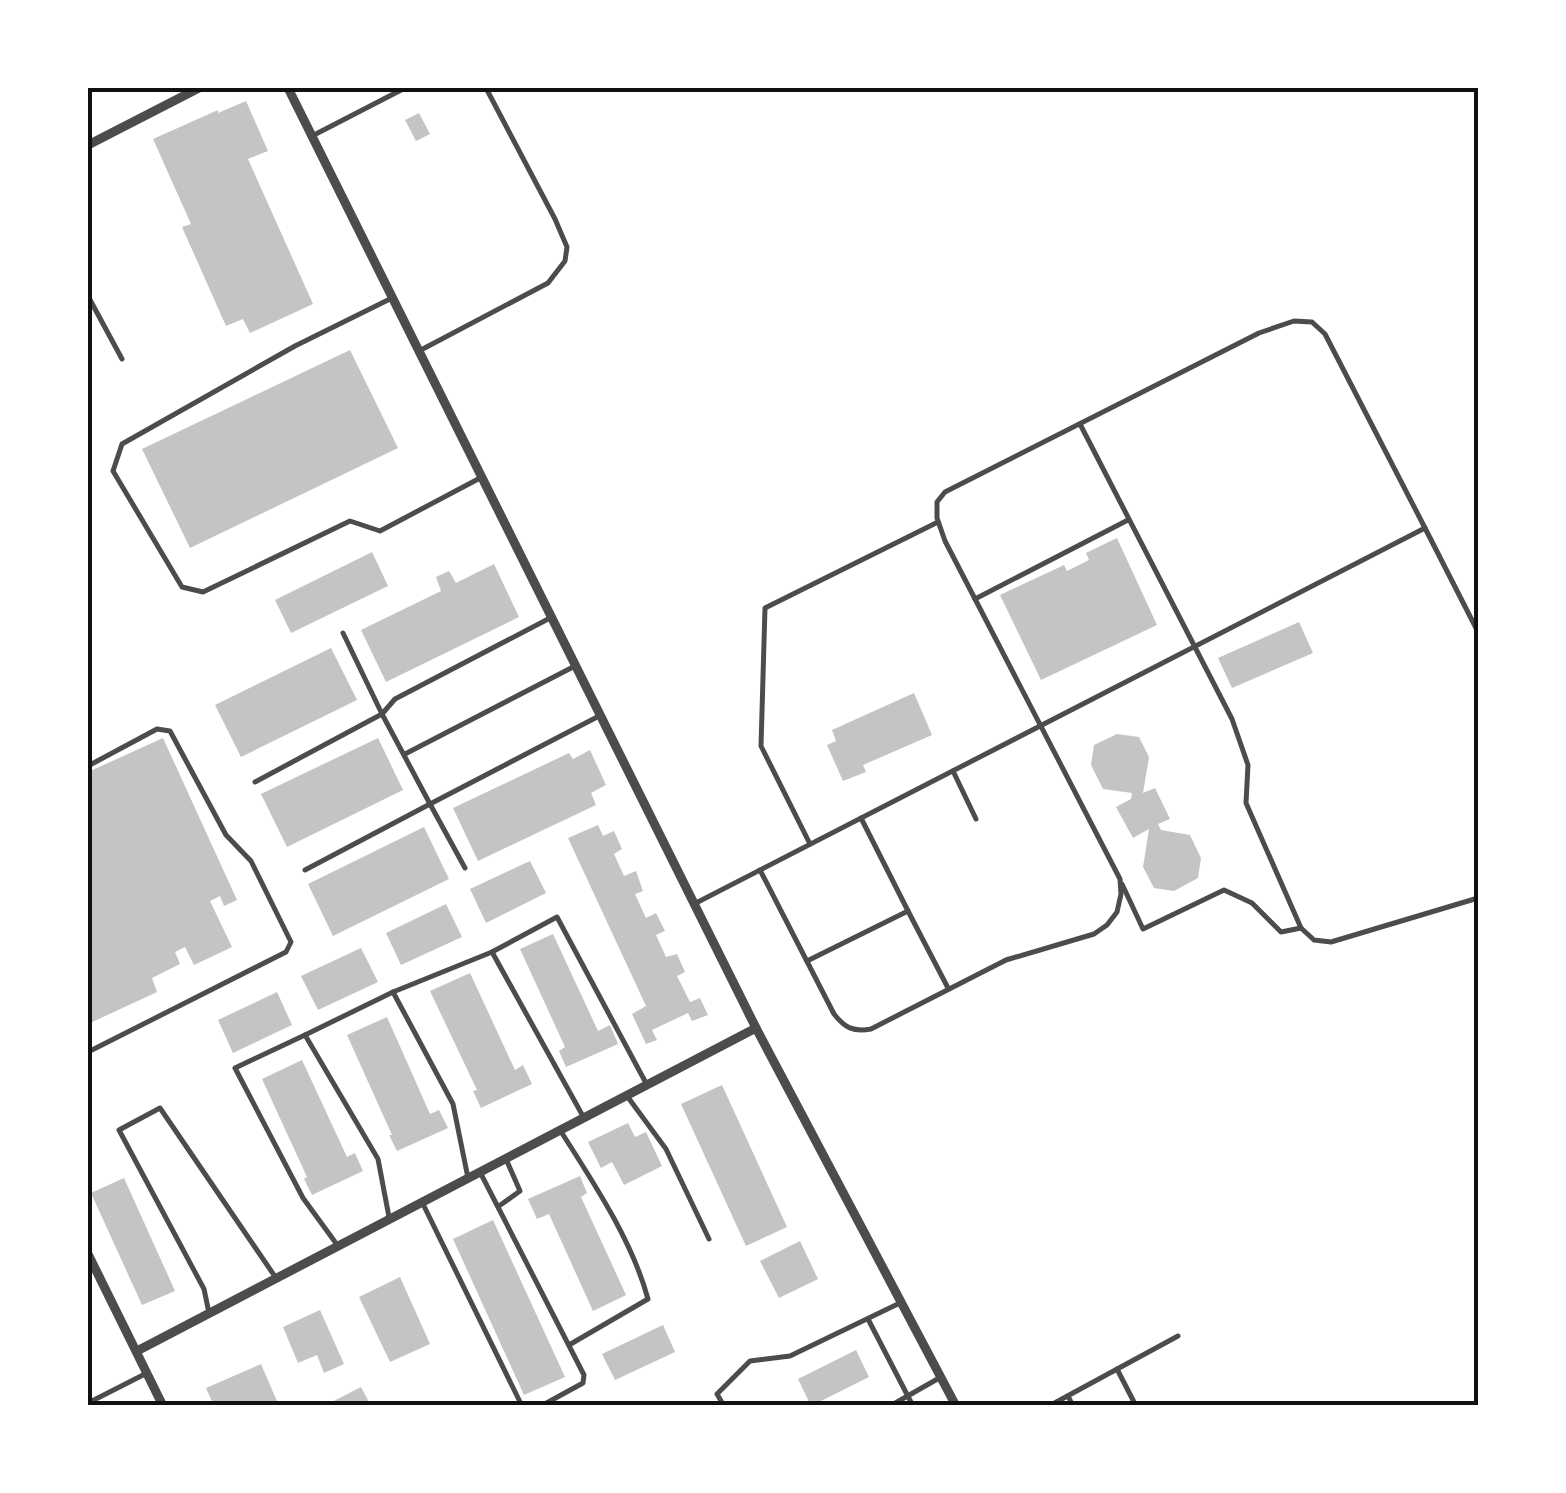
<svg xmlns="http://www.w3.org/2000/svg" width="1566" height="1493" viewBox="0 0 1566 1493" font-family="Figtree,sans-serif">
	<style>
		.building { fill: #c4c4c4 }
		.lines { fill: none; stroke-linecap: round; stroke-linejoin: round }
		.service { stroke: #4c4c4c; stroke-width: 5 }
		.minor { stroke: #4c4c4c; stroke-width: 9 }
		.neatline { fill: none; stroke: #111; stroke-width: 4 }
	</style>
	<rect width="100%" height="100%" fill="#fff"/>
	<g class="building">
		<path d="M246,101L268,151L248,159L313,304L250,333L243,319L226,326L182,227L191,224L153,139L218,110V113Z"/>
		<path d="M419,113L430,134L416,141L405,120Z"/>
		<path d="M350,350L398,448L190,548L142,449Z"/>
		<path d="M1117,538L1157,625L1041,680L1000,595L1064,565L1067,571L1089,560L1086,553Z"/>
		<path d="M372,552L388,586L291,633L275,600Z"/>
		<path d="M494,564L519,617L386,682L361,630L441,591L436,577L449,571L456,583Z"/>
		<path d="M1299,622L1313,653L1232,688L1218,658Z"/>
		<path d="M331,648L357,700L241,757L215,705Z"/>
		<path d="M914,693L932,735L863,765L866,772L843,781L827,745L836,741L832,730Z"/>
		<path d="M1117,734L1139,737L1149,757L1143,793L1155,788L1170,819L1158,824L1161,830L1190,835L1201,858L1198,878L1174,891L1154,888L1143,867L1149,829L1133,838L1116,807L1131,799L1132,793L1103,789L1091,765L1094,745Z"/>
		<path d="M163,738L237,900L224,906L220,896L210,901L232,947L194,965L185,947L175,952L180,964L152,978L157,992L88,1024V772Z"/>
		<path d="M378,738L403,790L287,847L261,794Z"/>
		<path d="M590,750L606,785L591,793L596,805L478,861L453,808L569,753L573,759Z"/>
		<path d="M598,825L603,836L614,831L622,849L614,854L624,876L636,871L643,891L635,894L646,918L656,913L665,931L656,935L666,957L677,954L685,972L677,976L690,1002L700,998L708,1015L692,1021L688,1013L652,1030L657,1040L646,1044L632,1014L646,1006L568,838Z"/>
		<path d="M424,827L449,879L333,936L308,884Z"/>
		<path d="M530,861L546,893L486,923L470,889Z"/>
		<path d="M446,904L462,937L401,965L386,933Z"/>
		<path d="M553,934L598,1031L610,1025L618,1044L566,1067L559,1051L565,1047L520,949Z"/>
		<path d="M361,948L378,982L318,1010L301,976Z"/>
		<path d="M470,973L515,1070L523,1065L532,1084L481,1108L473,1091L477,1090L430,991Z"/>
		<path d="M277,992L292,1025L233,1053L218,1020Z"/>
		<path d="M387,1017L430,1114L439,1110L448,1128L397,1151L389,1135H392L347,1035Z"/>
		<path d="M302,1060L347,1157L355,1153L363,1171L312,1195L304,1179L307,1177L262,1079Z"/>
		<path d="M722,1085L787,1227L746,1246L681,1104Z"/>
		<path d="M628,1123L635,1137L646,1132L662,1166L624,1185L612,1162L601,1168L588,1142Z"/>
		<path d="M580,1176L587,1193L581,1197L626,1295L593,1311L549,1214L537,1219L528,1199Z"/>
		<path d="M124,1178L175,1291L142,1305L91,1193Z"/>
		<path d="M493,1220L565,1377L524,1395L453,1239Z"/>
		<path d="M800,1241L818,1279L779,1298L760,1261Z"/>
		<path d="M400,1277L430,1344L390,1362L359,1297Z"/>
		<path d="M320,1310L344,1364L324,1373L317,1355L298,1363L283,1327Z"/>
		<path d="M663,1325L675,1352L615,1380L602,1354Z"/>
		<path d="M856,1350L869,1377L811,1406L798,1379Z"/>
		<path d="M261,1364L279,1406H214L206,1388Z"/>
		<path d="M361,1387L371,1406H324Z"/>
	</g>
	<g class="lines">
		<g class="service">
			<path d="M312,136L405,88"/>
			<path d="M88,296L122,359"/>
			<path d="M392,298L295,346L122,444L113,471L182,587L203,592L350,521L380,531L482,477"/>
			<path d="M419,351L548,283L565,261L567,247L555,219L486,88"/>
			<path d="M1080,424L1232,719L1248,765L1246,803L1301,928L1281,932L1252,903L1224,890L1143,929L1122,884"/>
			<path d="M975,599L1128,520"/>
			<path d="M552,617L395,699L382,714L430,804L601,715"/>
			<path d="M405,754L575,666"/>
			<path d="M88,766L157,729L170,731L226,835L251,861L291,942L286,952L88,1052"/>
			<path d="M953,771L976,819"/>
			<path d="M255,782L382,714L343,633"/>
			<path d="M810,844L761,746L765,608L938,522"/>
			<path d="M305,870L430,804L465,868"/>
			<path d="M760,870L834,1014C845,1028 853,1032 871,1029L1006,960L1094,934L1107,925L1117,912L1121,894L1120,879L945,541L937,518V502L945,492L1259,333L1294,321L1312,322L1325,334L1425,528"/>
			<path d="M694,904L1425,528L1478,632"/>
			<path d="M908,911L948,988"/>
			<path d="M1301,928L1314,940L1331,942L1478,898"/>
			<path d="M492,952L557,917L647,1085"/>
			<path d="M807,961L908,911L861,818"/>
			<path d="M393,992L492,952L584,1118"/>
			<path d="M305,1035L393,992L453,1104L468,1178"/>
			<path d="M627,1096L666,1149L709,1239"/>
			<path d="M560,1130C593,1182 632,1240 648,1299L569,1345"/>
			<path d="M481,1174L584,1375L583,1383L541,1406"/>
			<path d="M422,1202L522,1406"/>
			<path d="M499,1206L520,1191L506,1159"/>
			<path d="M338,1246L303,1198L235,1068L305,1035L378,1159L389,1217"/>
			<path d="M209,1313L204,1289L119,1130L160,1108L276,1278"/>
			<path d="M868,1319L913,1406"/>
			<path d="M1117,1369L1136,1406"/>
			<path d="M1068,1396L1073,1406"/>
			<path d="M88,1403L147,1373"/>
			<path d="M724,1406L717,1394L750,1361L790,1356L902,1302"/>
			<path d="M890,1406L941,1377"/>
			<path d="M1049,1406L1178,1336"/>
		</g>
		<g class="minor">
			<path d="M288,88L756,1028L956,1406"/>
			<path d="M88,145L199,88"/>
			<path d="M88,1254L163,1406"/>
			<path d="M137,1351L756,1028"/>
		</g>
	</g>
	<rect width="1566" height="1493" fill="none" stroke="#ffffff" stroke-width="180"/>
	<rect x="90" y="90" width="1386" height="1313" class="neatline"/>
</svg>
